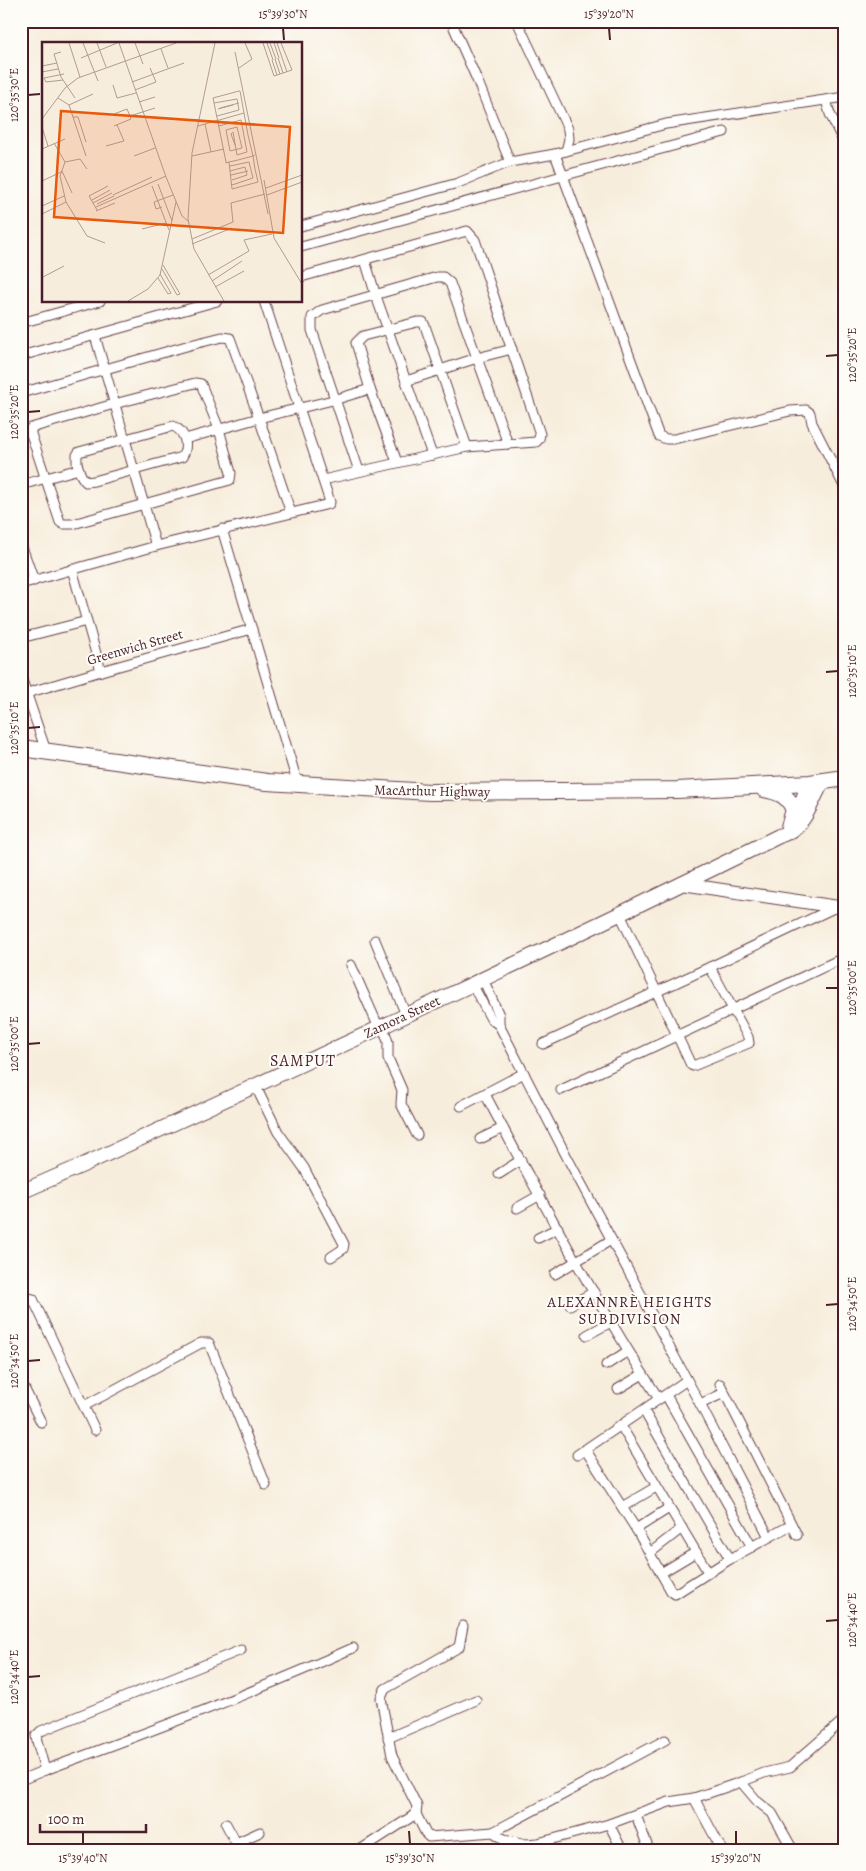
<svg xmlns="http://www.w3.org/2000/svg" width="866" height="1871" viewBox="0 0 866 1871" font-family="Alegreya,serif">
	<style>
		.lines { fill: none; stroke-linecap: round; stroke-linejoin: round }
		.street-casing { stroke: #643e46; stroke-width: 11 }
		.secondary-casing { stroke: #643e46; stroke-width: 14 }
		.primary-casing { stroke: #643e46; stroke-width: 16 }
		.highway-casing { stroke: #643e46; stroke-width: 18 }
		.street { stroke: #fff; stroke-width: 9 }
		.secondary { stroke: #fff; stroke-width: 12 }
		.primary { stroke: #fff; stroke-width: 14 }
		.highway { stroke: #fff; stroke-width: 16 }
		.ticks { fill: none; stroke: #4a1f2b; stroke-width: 2 }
		.labels { text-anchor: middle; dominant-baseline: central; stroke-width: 4; stroke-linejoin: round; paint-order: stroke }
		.street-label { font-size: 14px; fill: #4a1f2b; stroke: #fdfcf7 }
		.neighbourhood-label { font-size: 15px; letter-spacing: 1px; fill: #4a1f2b; stroke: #fdfcf7 }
		.quarter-label { font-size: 16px; letter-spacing: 1px; fill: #4a1f2b; stroke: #fdfcf7 }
		.inset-road { fill: none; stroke: #b29b95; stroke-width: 1 }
		.view { fill: #e8590c; fill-opacity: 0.15; stroke: #e8590c; stroke-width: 2.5 }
		.inset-edge { fill: none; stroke: #4a1f2b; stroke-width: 2.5 }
		.neatline { fill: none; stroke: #4a1f2b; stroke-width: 2 }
		.ticks-label { font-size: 12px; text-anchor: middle; fill: #4a1f2b }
	</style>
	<rect width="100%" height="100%" fill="#fdfcf7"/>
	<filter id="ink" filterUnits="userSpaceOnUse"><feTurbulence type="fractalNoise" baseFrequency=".02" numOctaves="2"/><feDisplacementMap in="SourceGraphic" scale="10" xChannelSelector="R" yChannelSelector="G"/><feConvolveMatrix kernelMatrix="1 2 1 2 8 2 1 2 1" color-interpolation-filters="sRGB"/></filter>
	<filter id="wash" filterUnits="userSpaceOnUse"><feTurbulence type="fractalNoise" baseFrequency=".0096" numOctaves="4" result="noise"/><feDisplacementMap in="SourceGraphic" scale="20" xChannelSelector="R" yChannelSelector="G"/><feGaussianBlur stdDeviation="1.12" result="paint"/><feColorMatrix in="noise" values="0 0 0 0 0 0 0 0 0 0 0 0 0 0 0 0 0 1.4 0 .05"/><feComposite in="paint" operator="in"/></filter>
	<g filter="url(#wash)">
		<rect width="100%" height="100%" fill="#f7eddc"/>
	</g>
	<g filter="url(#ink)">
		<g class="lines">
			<defs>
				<g id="street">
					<path d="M451,21L478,82L510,162"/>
					<path d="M517,21L568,129L569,139L566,151"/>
					<path d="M826,100L830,114L845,145"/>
					<path d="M555,154L659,436L666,439H674L790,411L806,410L810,413L812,423L845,488"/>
					<path d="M301,226L458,183L510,162L555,154L666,124L845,97"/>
					<path d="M301,247L724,132"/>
					<path d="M365,260L376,296L432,455"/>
					<path d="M301,277L467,231L475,240L540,434L539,439L536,442L467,447L323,480"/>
					<path d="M21,323L100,301"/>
					<path d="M95,336L156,546"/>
					<path d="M21,356L217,301"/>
					<path d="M406,381L477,358L512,349"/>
					<path d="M195,383L201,384L219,429L231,473L230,480L73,524H63L60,522L31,434V428L114,404Z"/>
					<path d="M21,393L190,345L222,337L230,338L259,418L185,439"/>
					<path d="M173,426C185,431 189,446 182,457L94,481L86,482C79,475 76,464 77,455L79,452Z"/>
					<path d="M397,462L370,389L356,343L363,336L417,322H423L425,326L467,447"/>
					<path d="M359,471L312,330V317L322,310L437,277H443L450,283L508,444"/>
					<path d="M21,485L79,469"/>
					<path d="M291,513L259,418L337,399L370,389"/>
					<path d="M222,529L298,785"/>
					<path d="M21,544L34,581"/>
					<path d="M72,569L101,671"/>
					<path d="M21,584L156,546L329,504L330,502L264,301"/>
					<path d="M21,638L87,621"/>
					<path d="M21,677L46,751"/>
					<path d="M27,693L101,671L252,629"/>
					<path d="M620,914L691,1065L693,1066L749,1043L748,1037L710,967"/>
					<path d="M375,940L406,1015"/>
					<path d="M351,965L379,1028"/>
					<path d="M483,979L499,1015V1025"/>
					<path d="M472,984L491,1019L499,1025L568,1159L700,1404L769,1537"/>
					<path d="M383,1026L388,1042V1058L402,1090L401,1104L417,1135"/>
					<path d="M543,1044L710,967L836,907"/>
					<path d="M255,1085L278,1132L304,1168L344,1244L343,1249L331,1257"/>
					<path d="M561,1090L845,957"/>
					<path d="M485,1094C540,1198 595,1301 659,1399"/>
					<path d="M461,1106L524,1073"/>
					<path d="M480,1139L503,1128"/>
					<path d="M499,1174L521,1160"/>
					<path d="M517,1208L540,1195"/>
					<path d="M538,1238L558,1228"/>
					<path d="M555,1274L611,1240"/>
					<path d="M21,1301L28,1298L33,1299L95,1430"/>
					<path d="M570,1305L594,1292"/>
					<path d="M587,1335L611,1322"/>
					<path d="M606,1365L628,1351"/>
					<path d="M21,1382L41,1422"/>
					<path d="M720,1384L797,1535"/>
					<path d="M618,1389L643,1374"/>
					<path d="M666,1395L752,1547"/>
					<path d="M700,1404L724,1393"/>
					<path d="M84,1406L201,1343H209L266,1485"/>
					<path d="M644,1411L730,1559"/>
					<path d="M621,1426L708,1572"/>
					<path d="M585,1449L636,1529L671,1591L675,1594L730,1559L791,1525"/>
					<path d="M577,1455L687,1380"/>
					<path d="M622,1507L656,1487"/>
					<path d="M636,1529L669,1508"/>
					<path d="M650,1553L682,1528"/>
					<path d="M661,1573L696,1552"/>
					<path d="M388,1738L476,1700"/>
					<path d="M45,1770C149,1732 253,1693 353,1648"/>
					<path d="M21,1780L45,1770L37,1741L36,1736L41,1731L241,1650"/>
					<path d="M694,1798L722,1850"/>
					<path d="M416,1814L417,1806L392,1756L381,1698L385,1689L459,1647L463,1626"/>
					<path d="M636,1815L649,1850"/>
					<path d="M226,1824L240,1850"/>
					<path d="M609,1824L622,1850"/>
					<path d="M493,1832L665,1740"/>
					<path d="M504,1839L510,1850"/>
					<path d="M236,1843L260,1832"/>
					<path d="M360,1850L416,1814L426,1834L429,1837L493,1832L504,1839L526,1844L538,1843L609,1824L669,1802L694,1798L741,1782"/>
					<path d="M793,1850L772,1813L758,1802L741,1782L764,1773L790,1767L845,1719"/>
				</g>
				<path id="secondary" d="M682,884L845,908"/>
				<g id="primary">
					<path d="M796,819L805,793L810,783"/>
					<path d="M21,1192L83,1165C316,1058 549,950 779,836C807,827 809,804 823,781"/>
				</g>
				<g id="highway">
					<path d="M21,748L267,782L430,792L677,790L810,783L845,778"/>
					<path d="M764,789C779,792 788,795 794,810L789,827"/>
				</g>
			</defs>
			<use href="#street" class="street-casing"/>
			<use href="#secondary" class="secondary-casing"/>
			<use href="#primary" class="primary-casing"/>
			<use href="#highway" class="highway-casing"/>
			<use href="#street" class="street"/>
			<use href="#secondary" class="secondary"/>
			<use href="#primary" class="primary"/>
			<use href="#highway" class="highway"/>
		</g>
	</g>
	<path class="ticks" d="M283,28L284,40M609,28L610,40M28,95L40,94M826,356L838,355M28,412L40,411M826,672L838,671M28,728L40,727M826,988H838M28,1044L40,1043M826,1305L838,1304M28,1361L40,1360M826,1621L838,1620M28,1677L40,1676M83,1831V1844M409,1831L410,1844M736,1831V1844"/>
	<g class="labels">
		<g class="street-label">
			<text transform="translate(135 647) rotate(-16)">Greenwich Street</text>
			<text transform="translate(432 791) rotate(1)">MacArthur Highway</text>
			<text transform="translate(402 1017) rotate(-25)">Zamora Street</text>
		</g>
		<g class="neighbourhood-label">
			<text x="630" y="1302">ALEXANNRÈ HEIGHTS<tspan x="630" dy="17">SUBDIVISION</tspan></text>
		</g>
		<g class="quarter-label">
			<text x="303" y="1061">SAMPUT</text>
		</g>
	</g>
	<g transform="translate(42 42)">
		<rect width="260" height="260" fill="#f7eddc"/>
		<path class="inset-road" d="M27,1L38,35M41,1L56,39M55,1L64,25M77,1L124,135L140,174L146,179M93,1L101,22M173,1L150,111L146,177L152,207L182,259M221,1L232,34L250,28L239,1M225,1L231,18M228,1L234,17M232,1L237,16M235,1L245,30M119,7L126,26M19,10L12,12L19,35L33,56M193,10L226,172M39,16L75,1M236,16L241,31M233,17L238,32M230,18L235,33M0,24L15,21M197,26L210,17L203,1M0,30L16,27M21,38L4,40L2,36L22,32M90,40L142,21M71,43L75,56L94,51M93,48L114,40L108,26M16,56L27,63L31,75H36L44,100M97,60L113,55M172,61L195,57L197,68L175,74M27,63L51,52M178,66L197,61M176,67L191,63M72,72L85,67L88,74M31,75L44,114M0,77L23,46L36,36L134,1M163,82L169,110M72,84L89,77L88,74L113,66M156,84L202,71M177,84L199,78L205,110L195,113L191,90L189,92L193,103M0,85L6,104M195,85L200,106L188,109L184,88ZM12,101L23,120L18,134L24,160M64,104L82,99L75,83M0,107L23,97M92,114L113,106M150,114L182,107M23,120L38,117L45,127M187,120L190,147L216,140L213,127L211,114L206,93L198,49H197L171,56L184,120V121L187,120L196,118L211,114L213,113M188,124L207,120L211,136L190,143M20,129L30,151M188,129L203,125L205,133L190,138M189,133L206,129M222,138L232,196L260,242M0,139L19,130M116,142L130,179M110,144L127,188M224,146L260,133M71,153L110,135M225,153L260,140M50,158L68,148M51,161L70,151M55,162L72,154M0,164L22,154M54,165L124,134M120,165L114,167L112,160L131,153M55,168L47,154L66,144M54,169L73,161M0,172L24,160L45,194L63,201M100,187L124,181M150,197L191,180L189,161L223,152M150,202L190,186M0,208V235M120,227L135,253L138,252L121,223M166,233L207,209L202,198L230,192M1,235L22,224M116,236L126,252L129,251L118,232M170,239L200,219M173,245L202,229M86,259L106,247L118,233L134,160"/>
		<path class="view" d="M19,69L248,85L241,191L12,175Z"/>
		<rect width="260" height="260" class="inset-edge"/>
	</g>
	<rect width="866" height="1871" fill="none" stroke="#fdfcf7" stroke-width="55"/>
	<path d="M40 1824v8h106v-8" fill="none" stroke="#4a1f2b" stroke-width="2.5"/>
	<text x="48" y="1824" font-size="15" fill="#4a1f2b" stroke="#fdfcf7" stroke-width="4" paint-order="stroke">100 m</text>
	<rect x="28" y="28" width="810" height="1816" class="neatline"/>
	<g class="ticks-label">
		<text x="283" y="18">15°39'30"N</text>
		<text x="609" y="18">15°39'20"N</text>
		<text transform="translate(14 95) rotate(-90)" y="4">120°35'30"E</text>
		<text transform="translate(852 355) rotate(-90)" y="4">120°35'20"E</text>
		<text transform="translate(14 412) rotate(-90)" y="4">120°35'20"E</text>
		<text transform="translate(852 671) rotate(-90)" y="4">120°35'10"E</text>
		<text transform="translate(14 728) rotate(-90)" y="4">120°35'10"E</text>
		<text transform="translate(852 988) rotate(-90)" y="4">120°35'00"E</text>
		<text transform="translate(14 1044) rotate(-90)" y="4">120°35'00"E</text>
		<text transform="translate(852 1304) rotate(-90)" y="4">120°34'50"E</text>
		<text transform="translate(14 1361) rotate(-90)" y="4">120°34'50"E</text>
		<text transform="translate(852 1620) rotate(-90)" y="4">120°34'40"E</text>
		<text transform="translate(14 1677) rotate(-90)" y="4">120°34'40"E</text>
		<text x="83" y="1862">15°39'40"N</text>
		<text x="410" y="1862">15°39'30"N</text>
		<text x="736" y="1862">15°39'20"N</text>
	</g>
</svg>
